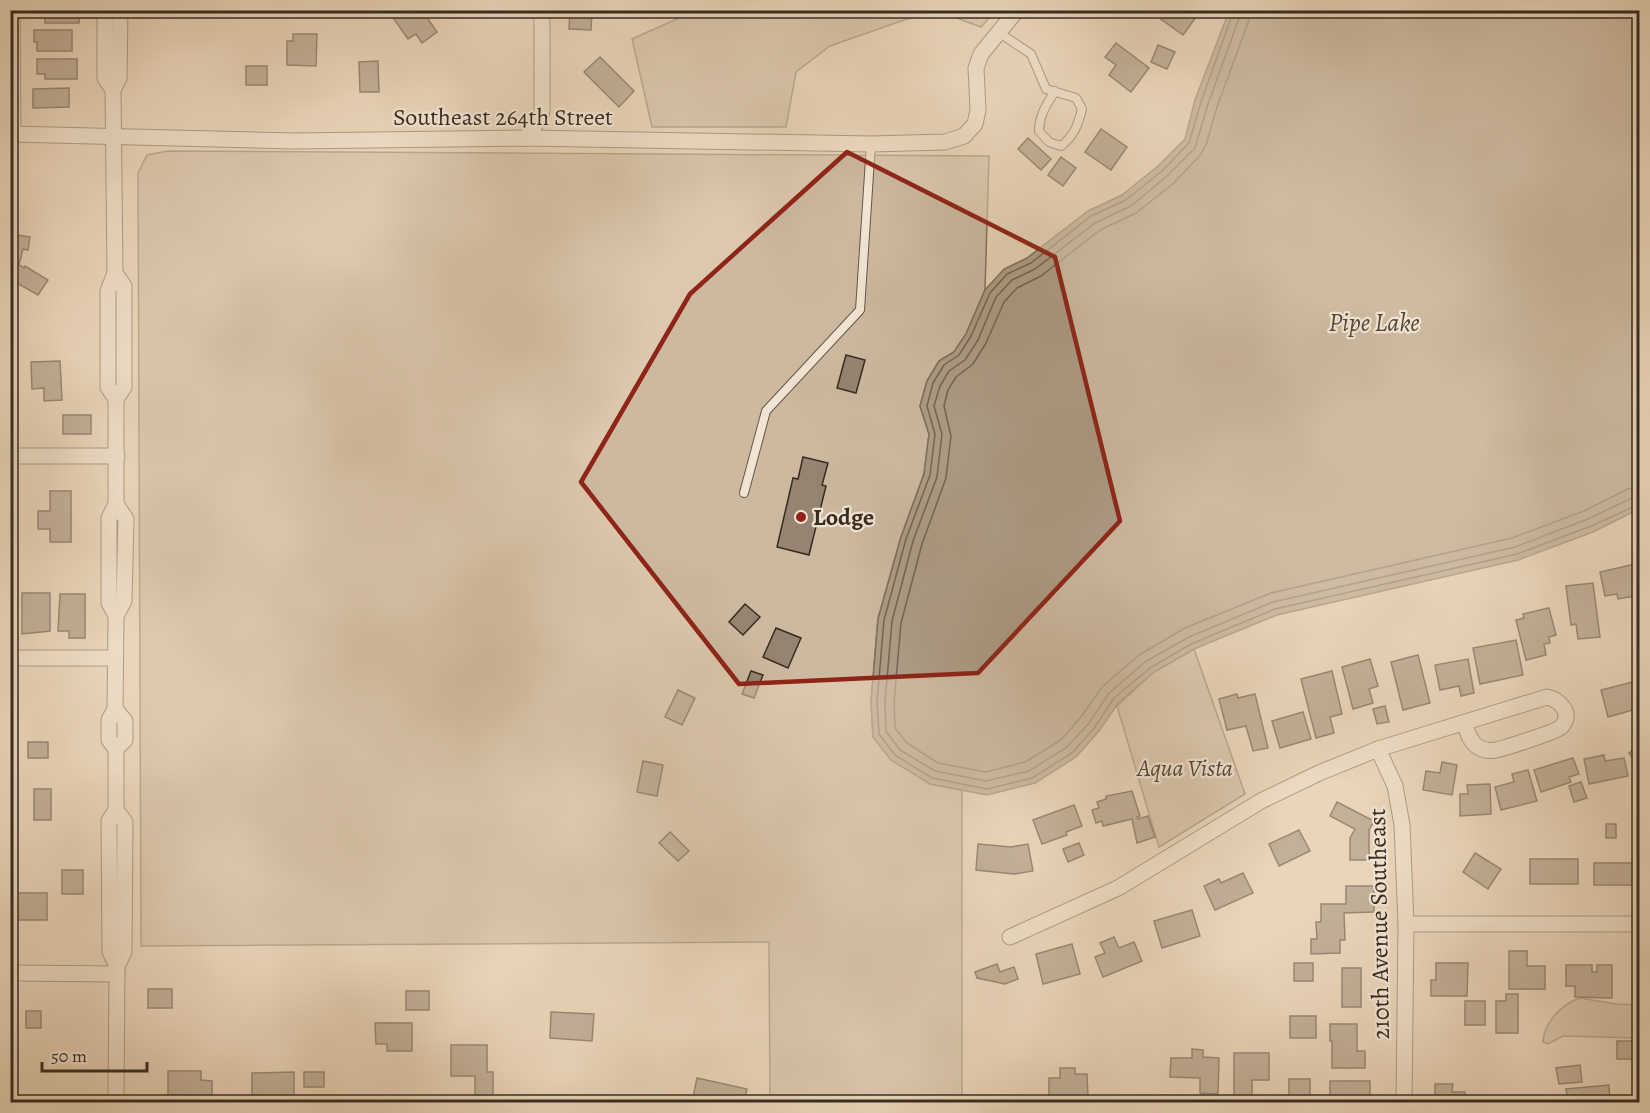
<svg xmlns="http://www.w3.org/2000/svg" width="1650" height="1113" viewBox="0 0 1650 1113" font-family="Alegreya,serif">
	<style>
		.green { fill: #ccb9a0; stroke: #827261; stroke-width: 1.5 }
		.water { fill: #ad9c86; stroke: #7e6f5e; stroke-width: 1.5 }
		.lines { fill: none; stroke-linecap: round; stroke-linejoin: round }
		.shore { stroke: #726454; stroke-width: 1.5 }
		.building { fill: #948471; stroke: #372c22; stroke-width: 1.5 }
		.service-casing { stroke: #645648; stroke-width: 10 }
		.minor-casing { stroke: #645648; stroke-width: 17 }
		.service { stroke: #f1e4d2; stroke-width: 8 }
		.minor { stroke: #f1e4d2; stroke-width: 15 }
		.marked { fill: none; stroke: #8f2418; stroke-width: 4.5; stroke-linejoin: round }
		.poi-dot { fill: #8f2418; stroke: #f1e4d2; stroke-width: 2 }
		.labels { text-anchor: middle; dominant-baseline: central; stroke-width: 4.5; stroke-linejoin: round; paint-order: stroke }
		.street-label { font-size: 24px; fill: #372c22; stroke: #f1e4d2 }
		.poi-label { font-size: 24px; font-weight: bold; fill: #372c22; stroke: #f1e4d2; text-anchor: start }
		.park-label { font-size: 24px; font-style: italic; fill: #55483b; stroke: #f1e4d2 }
		.water-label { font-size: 26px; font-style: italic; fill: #54483b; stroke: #f1e4d2 }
	</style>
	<rect width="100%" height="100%" fill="#ead6ba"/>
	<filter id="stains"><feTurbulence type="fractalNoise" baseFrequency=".00333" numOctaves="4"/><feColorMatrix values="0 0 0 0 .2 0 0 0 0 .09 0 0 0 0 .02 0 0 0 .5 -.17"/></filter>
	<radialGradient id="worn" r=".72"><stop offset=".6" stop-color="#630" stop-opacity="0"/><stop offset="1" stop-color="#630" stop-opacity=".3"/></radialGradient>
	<g class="green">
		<path d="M697,10H930V11L830,46L796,72L786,127H652L632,39Z"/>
		<path d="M938,11L995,10V11L981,27Z"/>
		<path d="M168,151L989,156L985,290L966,334L954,352L939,361L927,381L920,406L929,434L924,474L901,537L878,619L871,702L873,737L930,784L962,790V1102H770L769,942L141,946L138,173L147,155Z"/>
		<path d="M1194,649L1245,794L1159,847L1117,706L1154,672Z"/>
		<path d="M1580,998L1616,1004L1639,1005V1038L1563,1036L1548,1044L1543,1042C1544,1022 1562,1004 1580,998Z"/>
	</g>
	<path class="water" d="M1229,11H1639V509L1593,532L1518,560L1277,615L1194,649L1154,672L1119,702L1099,731L1076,757L1035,783L987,795L930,784L891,760L873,737L871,702L878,619L901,537L924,474L929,434L920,406L927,381L939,361L954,352L966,334L985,290L1004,269L1027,258L1088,211L1122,195L1158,166L1185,139L1195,100Z"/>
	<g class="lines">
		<g class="shore">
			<path d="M1234,10L1201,102L1189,143L1162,171L1126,200L1091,216L1031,263L1007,274L990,293L971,336L959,355L944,365L933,383L927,406L935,434L930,475L906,539L884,620L877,702L879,734L895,755L932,778L987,789L1032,778L1072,753L1095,727L1114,698L1150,668L1191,644L1275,609L1517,554L1591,526L1640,504"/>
			<path d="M1242,10L1208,104L1195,148L1167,176L1131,206L1095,223L1035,269L1012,280L996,297L978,340L965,360L949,371L940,386L934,406L942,434L937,477L913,541L892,621L885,702L886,731L900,750L935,771L986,781L1029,771L1067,747L1089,723L1109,693L1145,662L1189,637L1273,602L1515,547L1588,519L1632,498L1640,497"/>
			<path d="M1251,10L1249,20L1217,107L1206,145L1201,154L1174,183L1136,213L1100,230L1041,276L1017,288L1004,302L986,343L973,364L956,377L948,390L944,406L951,436L946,478L922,544L901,623L894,702L895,728L907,743L938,763L986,772L1025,762L1061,740L1081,717L1102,687L1139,655L1185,628L1271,593L1512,538L1584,511L1628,489L1640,487"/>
		</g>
	</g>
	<g class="building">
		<path d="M80,10L79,23H45V17H39V11H37Z"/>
		<path d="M392,10H422L437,32L422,43L416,34L408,39L389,12Z"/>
		<path d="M1148,10H1194L1199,13L1183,35Z"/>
		<path d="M570,11L592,12L591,30L569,29Z"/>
		<path d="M34,30H72V51H37V42H34Z"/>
		<path d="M293,34H317L316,66L287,65V41H293Z"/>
		<path d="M1116,43L1149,68L1131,92L1109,75L1116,65L1105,57Z"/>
		<path d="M1158,45L1175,52L1167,69L1151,62Z"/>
		<path d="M600,57L634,91L619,107L584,72Z"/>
		<path d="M37,59H77V79H45V74H37Z"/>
		<path d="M378,61L379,92H360L359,62Z"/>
		<rect x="246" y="66" width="21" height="19"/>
		<path d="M69,88V107L33,108V89Z"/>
		<path d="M1101,129L1127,147L1111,170L1085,152Z"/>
		<path d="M1028,138L1051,159L1041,170L1018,149Z"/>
		<path d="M1061,157L1076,168L1063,186L1048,175Z"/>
		<path d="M10,234L30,237L28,250L23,249L19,265L24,268L25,266L48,280L38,295L10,279Z"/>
		<path d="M846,355L865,360L856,393L837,388Z"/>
		<path d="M60,361L62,400L44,401V388L32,389L31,362Z"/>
		<rect x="63" y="415" width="28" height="19"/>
		<path d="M803,457L828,463L822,485L826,486L809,555L777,547L793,478L798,479Z"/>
		<path d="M50,491H71V542H50V529H38V511H50Z"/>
		<path d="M1640,563V595L1618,599L1617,594L1605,596L1600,572Z"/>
		<path d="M1593,583L1600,637L1578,639L1576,624L1571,625L1566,586Z"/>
		<path d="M10,587L11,599H13V628H10Z"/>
		<path d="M22,593H50V631L22,634Z"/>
		<path d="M60,594H85V638H69V631H58Z"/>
		<path d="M745,604L760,617L743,635L729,622Z"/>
		<path d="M1549,608L1556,635L1549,637L1550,643L1544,644L1546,655L1526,660L1516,620L1524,618L1523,614Z"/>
		<path d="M776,628L801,638L788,668L763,657Z"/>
		<path d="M1516,640L1523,675L1480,684L1473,648Z"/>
		<path d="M1418,655L1430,703L1403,710L1391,662Z"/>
		<path d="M1370,659L1378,686L1369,689L1373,703L1353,709L1342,667Z"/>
		<path d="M1468,659L1474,693L1461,696L1459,686L1440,690L1435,665Z"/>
		<path d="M751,671L763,675L754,698L742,694Z"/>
		<path d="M1332,671L1342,714L1330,717L1334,733L1316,738L1301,679Z"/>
		<path d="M1633,682L1640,708L1608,717L1601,690Z"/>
		<path d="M678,690L695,698L682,725L665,717Z"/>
		<path d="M1237,694L1238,698L1255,694L1268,748L1253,751L1246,726L1227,730L1219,699Z"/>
		<path d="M1385,706L1389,722L1377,724L1373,709Z"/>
		<path d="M1303,712L1311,739L1280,748L1272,721Z"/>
		<rect x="28" y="742" width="20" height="16"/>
		<path d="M1640,745V768L1629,753Z"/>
		<path d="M1604,755L1605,761L1624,758L1628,776L1589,784L1584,759Z"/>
		<path d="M1573,758L1579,774L1569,777L1571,782L1541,792L1534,770Z"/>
		<path d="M643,761L663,765L657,796L637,792Z"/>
		<path d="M1442,762L1457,765L1452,795L1423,790L1426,771L1440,773Z"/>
		<path d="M1528,770L1537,801L1501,810L1495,787L1514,782L1512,774Z"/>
		<path d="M1581,782L1587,798L1574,802L1569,786Z"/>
		<path d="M1490,784L1491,814L1460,816V794H1468L1467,785Z"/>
		<rect x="34" y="789" width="17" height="31"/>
		<path d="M1132,791L1140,816L1137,817L1138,819L1148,816L1155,837L1137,843L1132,819L1103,826L1102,821L1096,823L1092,810L1099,808L1097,802L1106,799V796Z"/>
		<path d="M1337,802L1374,821L1369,830V860H1350V838L1355,829L1330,816Z"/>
		<path d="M1074,805L1082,826L1066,832L1067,835L1042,844L1033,820Z"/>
		<rect x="1606" y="824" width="10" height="14"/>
		<path d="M1299,830L1310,851L1279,866L1269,844Z"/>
		<path d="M670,832L689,851L678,861L659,843Z"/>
		<path d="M1079,843L1084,855L1068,862L1063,849Z"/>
		<path d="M978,844L1011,847L1028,844L1033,871L1014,874L976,870Z"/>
		<path d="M1475,853L1501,869L1488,889L1463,872Z"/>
		<rect x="1530" y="859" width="48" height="25"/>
		<rect x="1594" y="863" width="46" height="22"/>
		<rect x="62" y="870" width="21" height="24"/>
		<path d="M1243,873L1253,893L1215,910L1204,886L1219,879L1221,883Z"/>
		<path d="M1346,886H1374V912L1344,913L1345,940H1340V953L1311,954V939H1317L1316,922H1321V904H1346Z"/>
		<rect x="10" y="893" width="37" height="27"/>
		<path d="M1192,910L1200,936L1162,948L1154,921Z"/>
		<path d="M1114,937L1119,948L1134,942L1142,961L1103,977L1095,957L1105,953L1100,943Z"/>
		<path d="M1072,944L1080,974L1043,984L1036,954Z"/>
		<path d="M1509,951H1527V966H1545V989H1509Z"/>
		<rect x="1294" y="963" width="19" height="18"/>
		<path d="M1436,963H1468L1467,996H1431V980H1436Z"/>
		<path d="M997,964L1000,972L1014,967L1018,979L1005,984L977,978L975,972Z"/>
		<path d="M1566,965H1592V972H1597V965H1612V998L1575,997V986H1566Z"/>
		<rect x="1342" y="968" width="19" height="39"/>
		<rect x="148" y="989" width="24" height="19"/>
		<rect x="406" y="991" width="23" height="19"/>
		<path d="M1506,994H1518V1033H1496V1001H1506Z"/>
		<rect x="1465" y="1001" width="20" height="24"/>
		<path d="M10,1004H14L16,1056H10Z"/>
		<rect x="26" y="1011" width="15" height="17"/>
		<path d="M551,1012L594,1014L592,1041L550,1038Z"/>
		<rect x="1290" y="1016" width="26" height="22"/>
		<path d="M375,1023H412V1051H387V1044H376Z"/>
		<path d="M1330,1024H1357V1051H1365V1068H1332V1041H1330Z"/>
		<rect x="1617" y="1041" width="23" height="18"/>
		<path d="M451,1045H487V1072H493V1098H475V1076H451Z"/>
		<path d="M1192,1049L1203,1050V1057L1219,1058L1218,1094L1200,1093V1078L1170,1077L1171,1058H1192Z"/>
		<path d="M1234,1053H1269V1080H1252V1102H1234Z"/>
		<path d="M1580,1065L1582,1082L1559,1084L1556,1068Z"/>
		<path d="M1060,1068H1075V1074H1087L1088,1097L1049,1098V1078H1060Z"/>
		<path d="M168,1071H201V1080L212,1081V1096L168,1095Z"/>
		<path d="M294,1072V1096H252V1073Z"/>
		<rect x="304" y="1072" width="20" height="15"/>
		<path d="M697,1078L747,1089L744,1102H692Z"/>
		<rect x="1289" y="1079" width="21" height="23"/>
		<path d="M1330,1081H1370V1099H1358V1102H1330Z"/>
		<path d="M1435,1084H1453L1452,1092H1465V1102H1435Z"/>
		<path d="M1609,1085L1610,1102H1568L1566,1089Z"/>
	</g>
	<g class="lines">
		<defs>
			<g id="service">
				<path d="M998,32L1031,54L1046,89L1076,98L1082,109C1078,125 1074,136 1061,146L1049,142L1039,131C1039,115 1047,104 1055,91"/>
				<path d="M744,493L766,411L860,310L871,144"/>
			</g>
			<g id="minor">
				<path d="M12,10L13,134"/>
				<path d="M105,10V78L113,90"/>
				<path d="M10,134L293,141L526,138L871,144L945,142L964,136L975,124L978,110L976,68L981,54L1017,10"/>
				<path d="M526,138L541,117L542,110V10"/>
				<path d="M115,273L113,90L119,78L120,10"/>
				<path d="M116,399L124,387V286L115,273L108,291V387L116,399V504"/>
				<path d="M10,456H117"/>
				<path d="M10,658H115"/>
				<path d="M115,709L116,616L109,603V518L116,504L126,519L124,601L116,616"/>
				<path d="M116,749L125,740V721L115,709L109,720V740L116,749V810"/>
				<path d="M1378,749L1395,786L1402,825L1406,924L1404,1102"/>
				<path d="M1406,924H1640"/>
				<path d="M1010,937L1118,888L1261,801L1319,773L1378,749L1547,697C1560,700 1574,714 1561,727C1556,732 1505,748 1496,750C1490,751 1483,750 1478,747C1470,742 1467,731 1464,723"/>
				<path d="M10,973L117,974"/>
				<path d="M116,1102L117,966L110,952L109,821L116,810L125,822L124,952L117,966"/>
			</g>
		</defs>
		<use href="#service" class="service-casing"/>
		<use href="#minor" class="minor-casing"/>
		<use href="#service" class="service"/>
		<use href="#minor" class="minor"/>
	</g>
	<path d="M0 0H1650V1113H0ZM847,152L1055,257L1120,521L978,673L739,684L581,482L690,294Z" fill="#ead6ba" fill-opacity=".55" fill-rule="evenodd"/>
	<path class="marked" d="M847,152L1055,257L1120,521L978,673L739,684L581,482L690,294Z"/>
	<circle class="poi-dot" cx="801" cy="517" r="6"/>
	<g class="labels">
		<g class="street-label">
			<text x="503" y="117">Southeast 264th Street</text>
			<text transform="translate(1379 924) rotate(-91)">210th Avenue Southeast</text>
		</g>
		<g class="poi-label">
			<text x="813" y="517">Lodge</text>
		</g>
		<g class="park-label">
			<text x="1185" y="768">Aqua Vista</text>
		</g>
		<g class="water-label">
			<text x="1374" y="322">Pipe Lake</text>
		</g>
	</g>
	<rect width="1650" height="1113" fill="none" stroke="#ead6ba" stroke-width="36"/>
	<rect x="12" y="12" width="1626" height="1089" fill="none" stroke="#372c22" stroke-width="3"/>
	<rect x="18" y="18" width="1614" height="1077" fill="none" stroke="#372c22" stroke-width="1.5"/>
	<path d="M42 1062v9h105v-9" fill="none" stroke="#372c22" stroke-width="3"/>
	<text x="51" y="1062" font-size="18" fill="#372c22" stroke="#f1e4d2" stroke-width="4.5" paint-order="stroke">50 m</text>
	<rect width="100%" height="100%" filter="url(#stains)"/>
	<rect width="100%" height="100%" fill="url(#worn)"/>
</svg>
